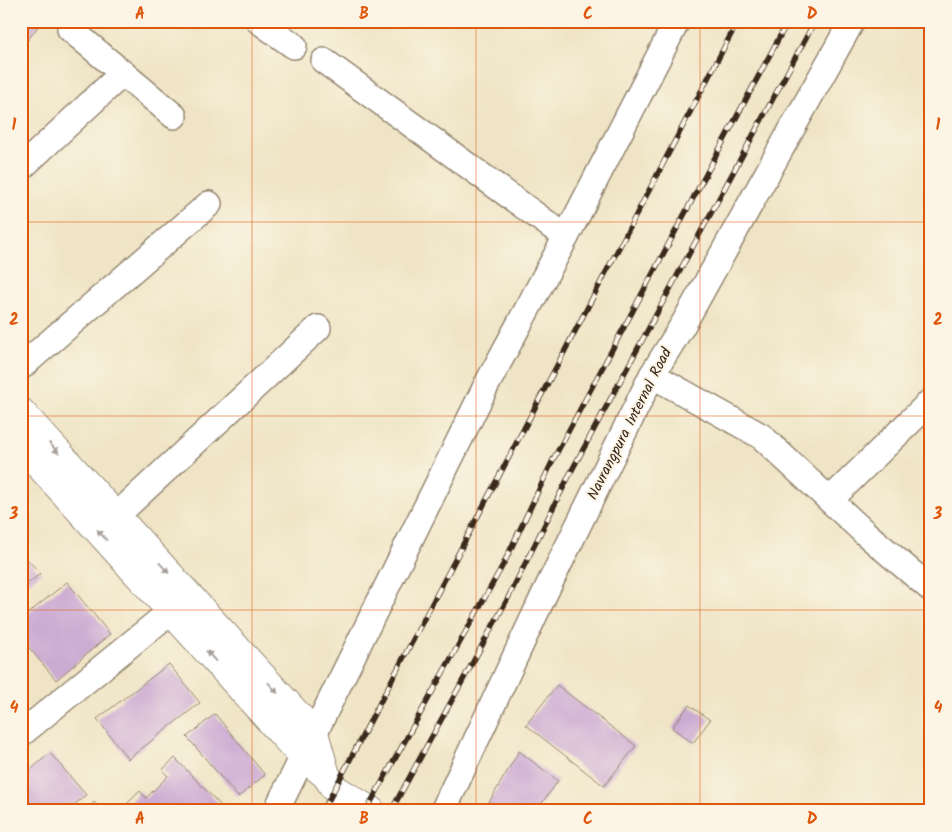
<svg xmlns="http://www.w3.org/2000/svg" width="952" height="832" viewBox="0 0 952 832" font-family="Kalam,sans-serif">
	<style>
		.building { fill: #ccabd3 }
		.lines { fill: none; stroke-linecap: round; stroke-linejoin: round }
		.minor-casing { stroke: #958772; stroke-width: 28 }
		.major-casing { stroke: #958772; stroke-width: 30 }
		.minor { stroke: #fff; stroke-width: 25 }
		.major { stroke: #fff; stroke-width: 28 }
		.rail-casing { stroke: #3b2a1e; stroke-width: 5.5 }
		.rail { stroke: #fcf5e5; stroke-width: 4; stroke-dasharray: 11; stroke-linecap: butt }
		.oneway { fill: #a79f9a }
		.grid { fill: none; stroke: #df570d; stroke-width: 1; stroke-opacity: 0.55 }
		.labels { text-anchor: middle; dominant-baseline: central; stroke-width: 4; stroke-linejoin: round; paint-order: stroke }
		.street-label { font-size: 15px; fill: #3b2a1e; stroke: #fcf5e5 }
		.neatline { fill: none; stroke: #df570d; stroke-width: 2 }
		.grid-label { font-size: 16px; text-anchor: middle; font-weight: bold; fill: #df570d }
	</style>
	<rect width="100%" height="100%" fill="#fcf5e5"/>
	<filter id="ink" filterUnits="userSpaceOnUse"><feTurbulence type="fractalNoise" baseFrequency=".02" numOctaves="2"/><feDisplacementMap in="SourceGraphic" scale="10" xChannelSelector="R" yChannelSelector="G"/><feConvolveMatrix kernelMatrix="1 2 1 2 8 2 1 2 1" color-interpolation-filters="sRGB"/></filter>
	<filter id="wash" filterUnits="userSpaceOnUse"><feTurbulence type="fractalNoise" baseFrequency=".0096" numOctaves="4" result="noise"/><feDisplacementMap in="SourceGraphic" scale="20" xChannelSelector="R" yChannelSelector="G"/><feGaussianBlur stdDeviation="1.12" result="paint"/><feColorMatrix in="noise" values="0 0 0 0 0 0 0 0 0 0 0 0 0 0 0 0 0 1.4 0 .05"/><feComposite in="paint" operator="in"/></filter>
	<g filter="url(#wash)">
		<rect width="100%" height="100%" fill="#efe4c5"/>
		<g id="blocks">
			<g class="building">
				<path d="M21,21H42L21,49Z"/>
				<path d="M21,554L41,573L21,589Z"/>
				<path d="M67,582L110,634L56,680L21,638V619Z"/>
				<path d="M169,664L200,703L128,759L97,719Z"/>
				<path d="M557,685L636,746L604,786L526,725Z"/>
				<path d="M689,705L710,720L693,743L672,728Z"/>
				<path d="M215,714L265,775L238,797L187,737Z"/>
				<path d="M519,751L558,781L536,811H484Z"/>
				<path d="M50,753L86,795L67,811H21V778Z"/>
				<path d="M175,758L226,811H128L124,807L140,791L146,798L168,776L162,770Z"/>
				<path d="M94,802L103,811H85Z"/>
			</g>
		</g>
	</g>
	<g filter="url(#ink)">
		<use href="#blocks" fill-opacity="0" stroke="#958772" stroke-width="1"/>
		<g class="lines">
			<defs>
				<g id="minor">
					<path d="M259,21L294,46"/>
					<path d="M70,29L174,116"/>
					<path d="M324,61L566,237"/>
					<path d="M21,168L123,73"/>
					<path d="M21,367L209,204"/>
					<path d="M652,375L761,436L865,533L931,589"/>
					<path d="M830,500L931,401"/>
					<path d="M116,516L318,328"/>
					<path d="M21,734L171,611"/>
					<path d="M276,811L487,384L566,237L677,21"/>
					<path d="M443,811L544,595L652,375L684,323L852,21"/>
				</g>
				<g id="major">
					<path d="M21,412L314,733L326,775"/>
					<path d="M21,445L303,757L326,775L335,789L371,811"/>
				</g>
			</defs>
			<use href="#minor" class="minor-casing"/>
			<use href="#major" class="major-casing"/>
			<use href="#minor" class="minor"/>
			<use href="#major" class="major"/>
			<defs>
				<g id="rail">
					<path d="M323,811L738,21"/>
					<path d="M366,811L504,563L554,458L788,21"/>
					<path d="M391,811L507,600L572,470L815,21"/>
				</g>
			</defs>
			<use href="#rail" class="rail-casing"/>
			<use href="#rail" class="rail"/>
		</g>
		<defs><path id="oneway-solid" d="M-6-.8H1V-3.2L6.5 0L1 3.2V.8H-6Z" transform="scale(1.25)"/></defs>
		<g class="oneway">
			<use href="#oneway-solid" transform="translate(54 448) rotate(48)"/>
			<use href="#oneway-solid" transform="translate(102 535) rotate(-132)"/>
			<use href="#oneway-solid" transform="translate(164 568) rotate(48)"/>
			<use href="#oneway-solid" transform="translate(211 656) rotate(-132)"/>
			<use href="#oneway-solid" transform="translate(273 688) rotate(48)"/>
		</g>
	</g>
	<path class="grid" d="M252,21V811M476,21V811M700,21V811M21,222H931M21,416H931M21,610H931"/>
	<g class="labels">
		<g class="street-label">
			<text transform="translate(630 424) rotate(-63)">Navrangpura Internal Road</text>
		</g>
	</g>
	<rect width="952" height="832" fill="none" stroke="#fcf5e5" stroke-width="55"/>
	<rect x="28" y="28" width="896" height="776" class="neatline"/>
	<g class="grid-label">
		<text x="140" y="19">A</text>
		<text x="364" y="19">B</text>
		<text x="588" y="19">C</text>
		<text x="812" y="19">D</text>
		<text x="14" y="130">1</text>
		<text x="938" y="130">1</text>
		<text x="14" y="325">2</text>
		<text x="938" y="325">2</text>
		<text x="14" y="519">3</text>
		<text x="938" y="519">3</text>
		<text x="14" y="713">4</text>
		<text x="938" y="713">4</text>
		<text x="140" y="824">A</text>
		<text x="364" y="824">B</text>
		<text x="588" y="824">C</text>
		<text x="812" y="824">D</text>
	</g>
</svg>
